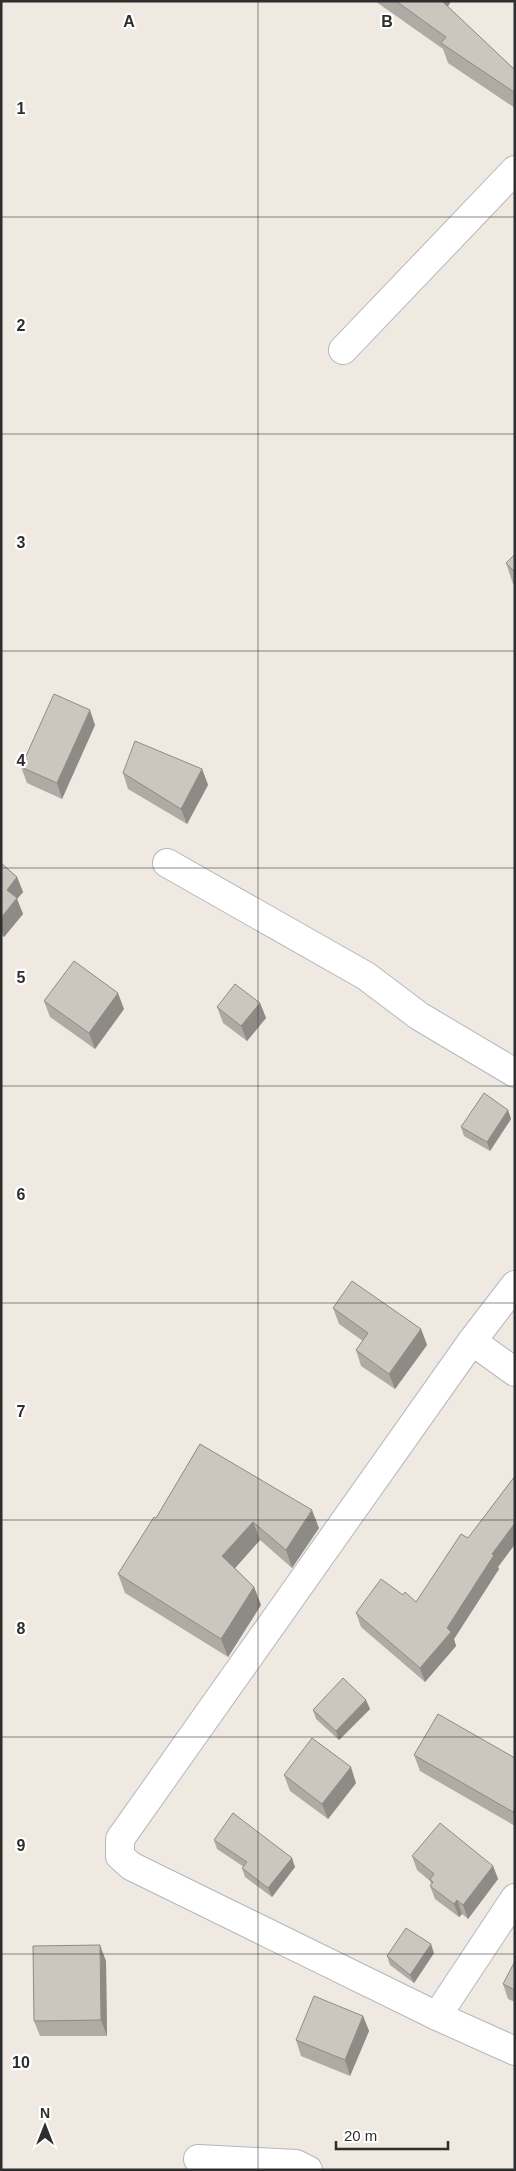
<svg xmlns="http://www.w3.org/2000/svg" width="516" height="2171" viewBox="0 0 516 2171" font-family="Arial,sans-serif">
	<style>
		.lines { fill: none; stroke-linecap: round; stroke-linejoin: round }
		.minor-casing { stroke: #b4b7c1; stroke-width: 30 }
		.minor { stroke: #fff; stroke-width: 28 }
		.wall { fill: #afaba4 }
		.shaded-wall { fill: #8e8b86 }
		.building { fill: #cbc7bf; stroke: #8e8b86 }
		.grid { fill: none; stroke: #2e2e2e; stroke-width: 1; stroke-opacity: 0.55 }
		.grid-label { font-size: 16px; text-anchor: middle; font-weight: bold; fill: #2e2e2e; stroke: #fff; stroke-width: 4.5; stroke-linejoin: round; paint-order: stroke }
	</style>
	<rect width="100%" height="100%" fill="#efe9e1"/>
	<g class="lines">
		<defs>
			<g id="minor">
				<path d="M343,350L515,170"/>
				<path d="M167,863L366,976L419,1016L515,1073"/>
				<path d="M472,1341L515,1285"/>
				<path d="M515,1372L472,1341L120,1839V1856L131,1866L437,2016L515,2051"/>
				<path d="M437,2016L515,1898"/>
				<path d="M198,2159L296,2164L308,2170"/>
			</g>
		</defs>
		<use href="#minor" class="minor-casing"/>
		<use href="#minor" class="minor"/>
	</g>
	<g class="wall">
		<path d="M375,1H451L448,7L515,70V108L448,63L443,49Z"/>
		<path d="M515,554V585L513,584L506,563Z"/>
		<path d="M95,725L62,799L27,783L21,767Z"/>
		<path d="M202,769L208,785L187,824L128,789L123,773Z"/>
		<path d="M1,863L17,877L23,892L17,899L23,914L4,937L1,935Z"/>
		<path d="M44,1001L124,1009L95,1049L50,1017Z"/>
		<path d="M260,1003L266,1018L247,1041L223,1023L217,1007Z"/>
		<path d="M508,1110L511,1119L490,1151L464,1136L461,1127Z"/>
		<path d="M333,1308L421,1329L427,1345L395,1389L361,1366L356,1350L363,1341L339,1324Z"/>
		<path d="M200,1444L319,1528L292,1568L260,1540L235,1568L254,1587L261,1605L228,1657L125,1593L118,1574L156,1518Z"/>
		<path d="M515,1476V1544L498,1567L499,1569L454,1639L456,1646L425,1682L361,1627L356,1613L403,1595L416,1602L468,1538Z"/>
		<path d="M366,1700L370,1709L339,1740L316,1719L313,1710Z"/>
		<path d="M414,1755L515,1758V1826L420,1771Z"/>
		<path d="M284,1775L356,1783L328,1819L290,1791Z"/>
		<path d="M214,1840L295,1867L272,1897L245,1877L242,1868L244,1867L217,1849Z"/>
		<path d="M412,1856L493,1866L498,1879L468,1919L462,1914L459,1917L435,1899L430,1886L431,1884L430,1881L417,1870Z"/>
		<path d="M434,1953L414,1983L390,1965L387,1956Z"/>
		<path d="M106,1961L107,2036H40L34,2021Z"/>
		<path d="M515,1961V2002L508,1999L503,1984Z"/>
		<path d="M363,2016L369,2031L350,2076L301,2056L296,2040Z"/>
	</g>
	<g class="shaded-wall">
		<path d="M437,1H451L442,15Z"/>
		<path d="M90,710L95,725L62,799L57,783Z"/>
		<path d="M202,769L208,785L187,824L181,809Z"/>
		<path d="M17,877L23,892L17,899L23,914L4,937L1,929V918L7,890Z"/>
		<path d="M118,993L124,1009L95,1049L89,1033Z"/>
		<path d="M260,1003L266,1018L247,1041L241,1026Z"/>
		<path d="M508,1110L511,1119L490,1151L487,1142Z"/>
		<path d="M421,1329L427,1345L395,1389L389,1374Z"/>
		<path d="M312,1510L319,1528L292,1568L286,1550Z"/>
		<path d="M253,1522L260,1540L229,1575L222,1556Z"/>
		<path d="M515,1523V1544L498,1567L499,1569L454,1639L456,1646L425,1682L420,1668L447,1628L492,1554Z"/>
		<path d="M254,1587L261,1605L228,1657L221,1639Z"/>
		<path d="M366,1700L370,1709L339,1740L336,1731Z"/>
		<path d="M351,1767L356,1783L328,1819L322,1804Z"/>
		<path d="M515,1808V1818L513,1812Z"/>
		<path d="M292,1858L295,1867L272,1897L268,1888Z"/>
		<path d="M493,1866L498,1879L468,1919L463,1905Z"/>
		<path d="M457,1900L462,1914L459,1917L454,1904Z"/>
		<path d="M431,1944L434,1953L414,1983L410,1975Z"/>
		<path d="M100,1945L106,1961L107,2036L101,2020Z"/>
		<path d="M363,2016L369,2031L350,2076L345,2060Z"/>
	</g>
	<g class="building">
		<path d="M396,1H442L515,70V90L514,92L441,43L446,37Z"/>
		<path d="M515,554V572L506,563Z"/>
		<path d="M54,694L90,710L57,783L21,767Z"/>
		<path d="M135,741L202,769L181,809L123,773Z"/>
		<path d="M1,863L17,877L7,890L17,898L1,918Z"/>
		<path d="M74,961L118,993L89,1033L44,1001Z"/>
		<path d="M235,984L260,1003L241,1026L217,1007Z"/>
		<path d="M484,1093L508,1110L487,1142L461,1127Z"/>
		<path d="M352,1281L421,1329L389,1374L356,1350L368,1333L333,1308Z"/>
		<path d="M200,1444L312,1510L286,1550L253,1522L222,1556L254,1587L221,1639L118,1574L154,1517L156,1518Z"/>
		<path d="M515,1476V1523L492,1554L494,1555L447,1628L451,1632L420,1668L356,1613L381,1579L403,1595L405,1592L416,1602L461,1534L468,1538Z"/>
		<path d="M343,1678L366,1700L336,1731L313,1710Z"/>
		<path d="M438,1714L515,1758V1808L513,1812L414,1755Z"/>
		<path d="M312,1738L351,1767L322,1804L284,1775Z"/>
		<path d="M233,1813L292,1858L268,1888L242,1868L247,1862L214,1840Z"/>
		<path d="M440,1823L493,1866L463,1905L457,1900L454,1904L430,1886L433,1882L430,1879L434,1874L412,1856Z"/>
		<path d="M406,1928L431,1944L410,1975L387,1956Z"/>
		<path d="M100,1945L101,2020L34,2021L33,1946Z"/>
		<path d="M515,1961V1990L503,1984Z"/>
		<path d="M314,1996L363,2016L345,2060L296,2040Z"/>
	</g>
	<path class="grid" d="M258,1V2170M1,217H515M1,434H515M1,651H515M1,868H515M1,1086H515M1,1303H515M1,1520H515M1,1737H515M1,1954H515"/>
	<g class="grid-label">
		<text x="129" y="27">A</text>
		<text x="387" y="27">B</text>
		<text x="21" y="114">1</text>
		<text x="21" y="331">2</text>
		<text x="21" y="548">3</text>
		<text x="21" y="766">4</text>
		<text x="21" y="983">5</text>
		<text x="21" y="1200">6</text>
		<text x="21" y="1417">7</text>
		<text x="21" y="1634">8</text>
		<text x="21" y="1851">9</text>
		<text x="21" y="2068">10</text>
	</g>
	<rect width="516" height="2171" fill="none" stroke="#2e2e2e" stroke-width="5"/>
	<g transform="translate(45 2126)" stroke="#ffffff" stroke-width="4" paint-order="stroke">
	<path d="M0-4L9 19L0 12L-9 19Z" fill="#2e2e2e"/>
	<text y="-8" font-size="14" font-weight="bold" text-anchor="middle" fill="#2e2e2e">N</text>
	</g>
	<path d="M336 2141v8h112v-8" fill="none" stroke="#2e2e2e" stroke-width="2.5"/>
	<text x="344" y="2141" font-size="15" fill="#2e2e2e" stroke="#ffffff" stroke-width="4" paint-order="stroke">20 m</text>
</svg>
